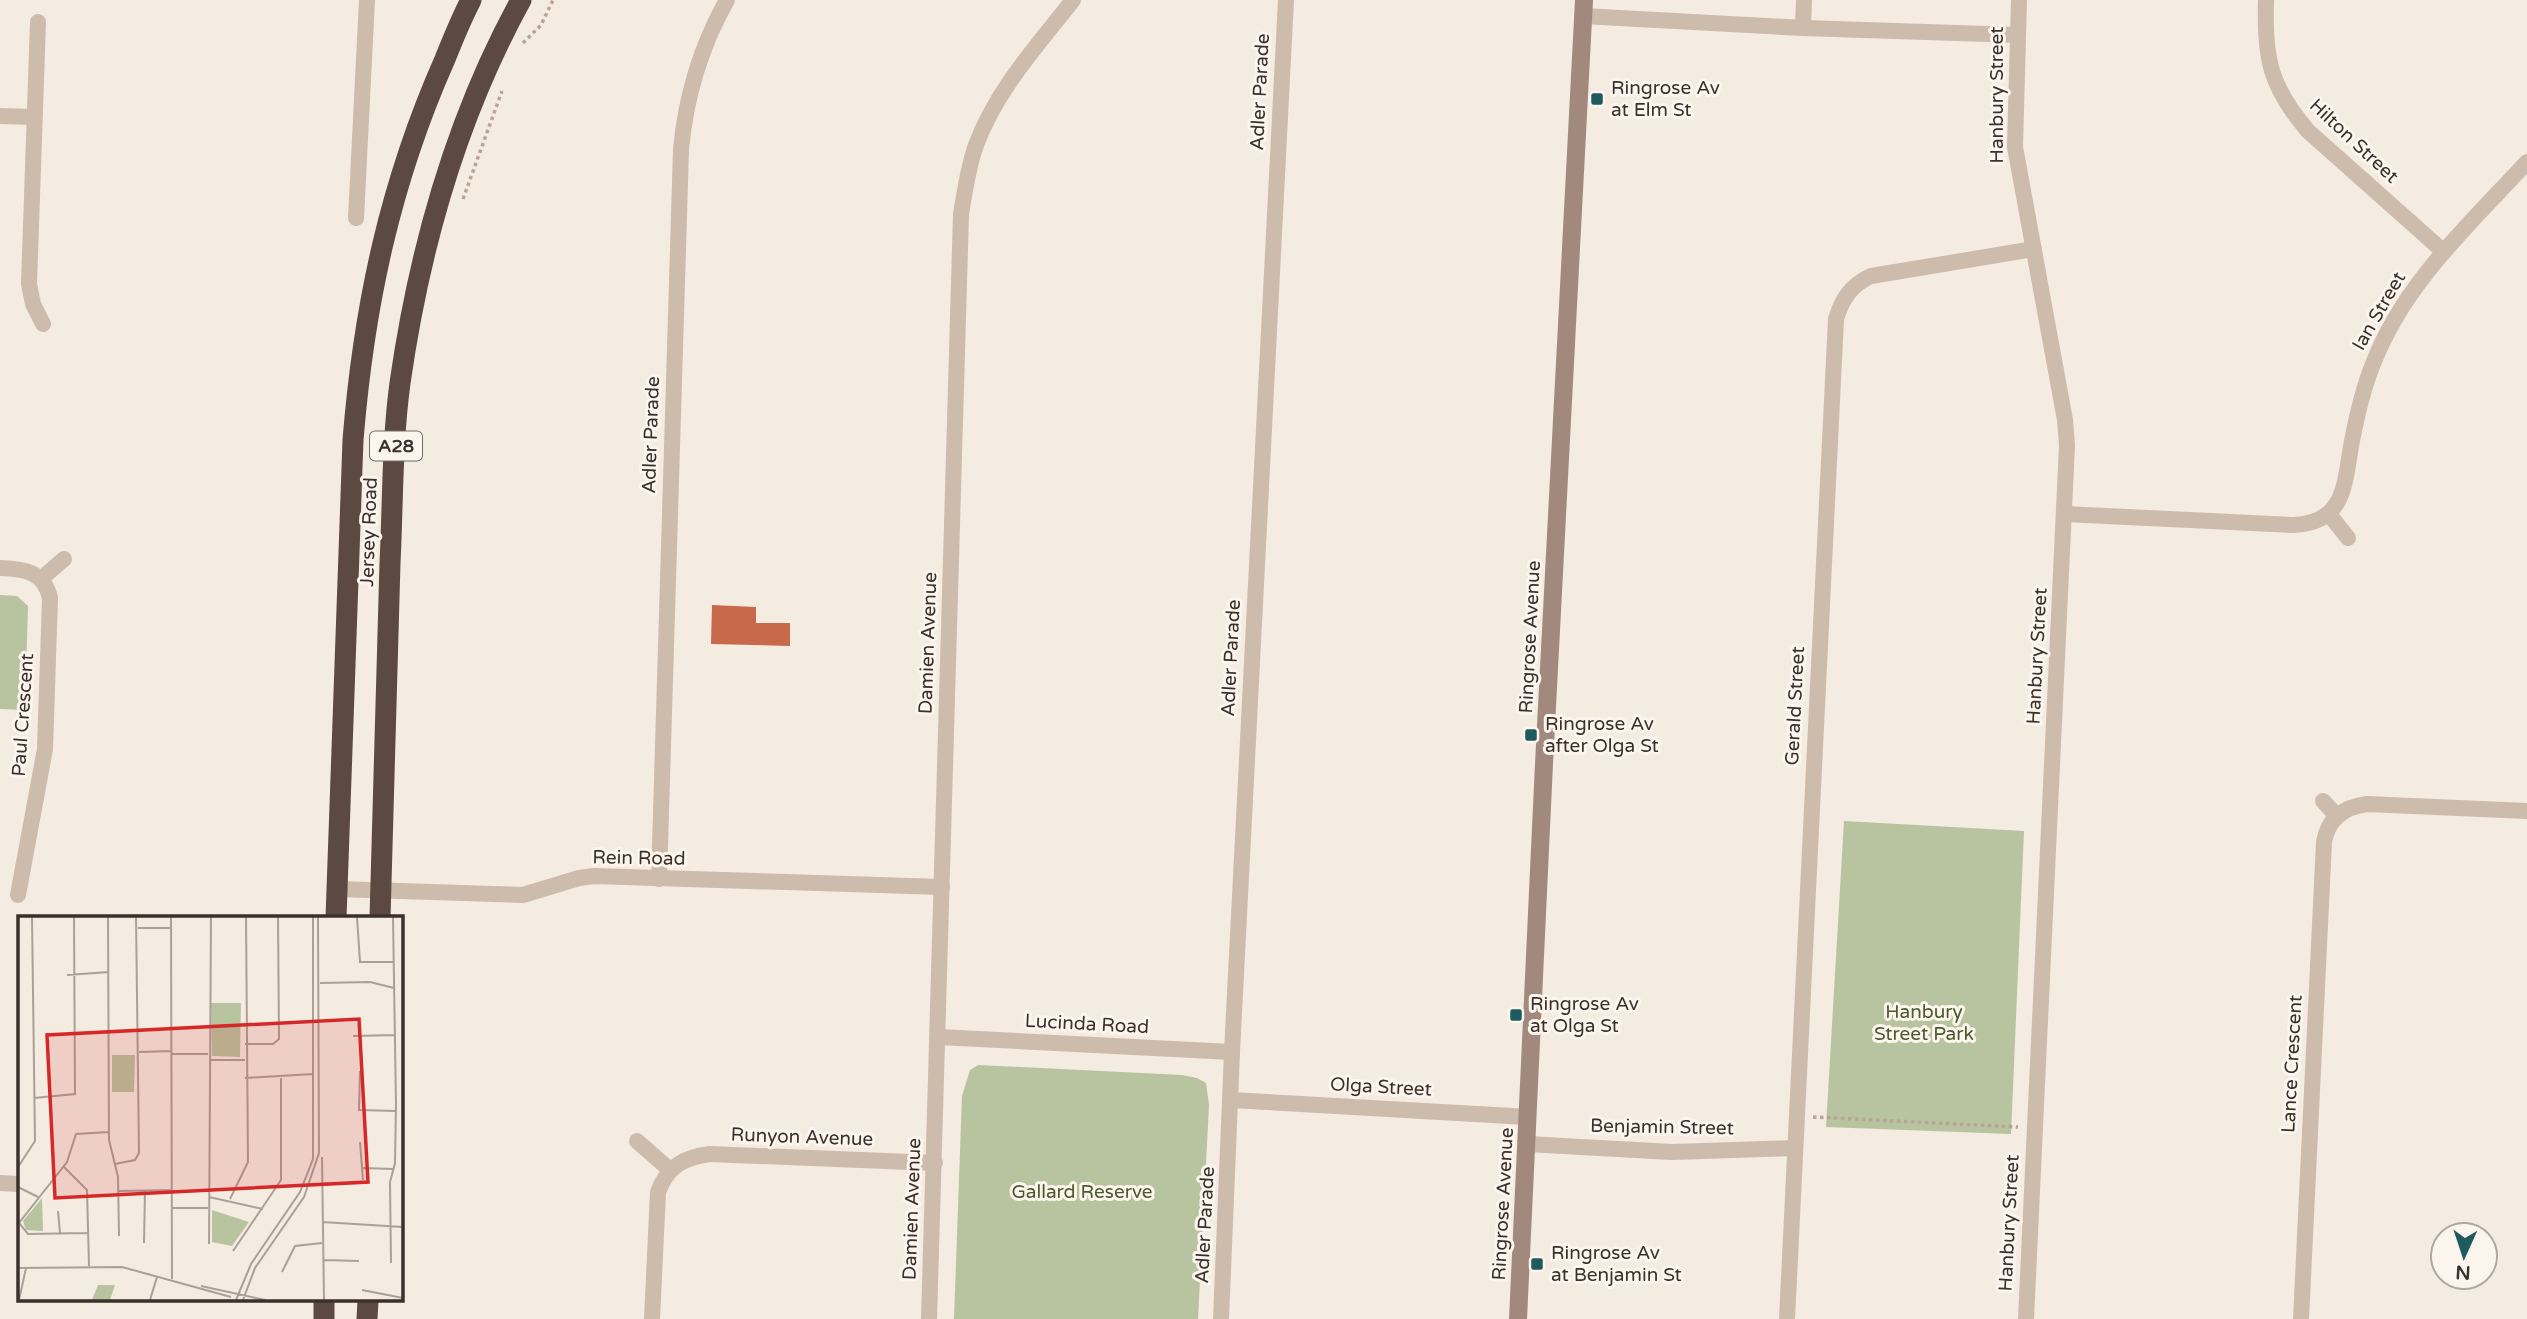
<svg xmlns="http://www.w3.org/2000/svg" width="2527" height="1319" viewBox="0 0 2527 1319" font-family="'Varela Round',sans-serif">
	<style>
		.green { fill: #b8c4a0 }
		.building { fill: #c8694b }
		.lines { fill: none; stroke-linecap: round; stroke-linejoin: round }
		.path { stroke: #b9a596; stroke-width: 3.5; stroke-dasharray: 3.5 3.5; stroke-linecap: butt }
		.street { stroke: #cdbbac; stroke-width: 16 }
		.secondary { stroke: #a18a7d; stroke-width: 18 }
		.highway { stroke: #5c4a42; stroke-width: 21 }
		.poi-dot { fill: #1f5a5e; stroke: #fbf5ee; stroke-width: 2.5 }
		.labels { text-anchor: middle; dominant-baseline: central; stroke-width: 6; stroke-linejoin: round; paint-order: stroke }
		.shield { fill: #fbf5ee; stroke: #756b66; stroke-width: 2 }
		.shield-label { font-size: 18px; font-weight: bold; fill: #3b302b }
		.poi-label { font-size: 19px; fill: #3b302b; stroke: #fbf5ee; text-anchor: start }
		.street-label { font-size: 19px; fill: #3b302b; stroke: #fbf5ee }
		.park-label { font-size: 19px; fill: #4a5a2e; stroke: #fbf5ee }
		.inset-road { fill: none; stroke: #aaa098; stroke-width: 2 }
		.view { fill: #d62828; fill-opacity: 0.15; stroke: #d62828; stroke-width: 3.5 }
		.inset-edge { fill: none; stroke: #3b302b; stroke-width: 3.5 }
	</style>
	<rect width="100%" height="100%" fill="#f4ebe1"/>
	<g class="green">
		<path d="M0,595L17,596L28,606L25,710L0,709Z"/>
		<path d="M1844,821L2024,831L2011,1134L1826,1127Z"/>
		<path d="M978,1065L1182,1075L1197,1078L1206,1083L1209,1105L1198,1319H954L962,1096L970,1070Z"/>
	</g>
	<path class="building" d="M712,605L756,607V623H790V646L711,644Z"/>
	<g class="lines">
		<g class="path">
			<path d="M523,43L541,25L553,0"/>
			<path d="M463,199L502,91"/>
			<path d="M401,962L402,918"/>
			<path d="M1813,1117L2018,1127"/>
		</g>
		<g class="street">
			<path d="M2019,0L2015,147L2065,420L2067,445L2026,1319"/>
			<path d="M2266,0C2264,58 2270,87 2308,131L2444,252"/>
			<path d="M1583,16L1803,28L2018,35"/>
			<path d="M38,22L29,284L33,304L43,324"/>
			<path d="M1803,28L1804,0"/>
			<path d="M0,116L34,117"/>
			<path d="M356,218L367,0"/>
			<path d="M2065,514L2293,525C2347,523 2344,482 2352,441C2357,415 2363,388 2373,364C2404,283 2470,224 2527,162"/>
			<path d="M2329,514L2348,538"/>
			<path d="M0,568C24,569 44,571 50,598L45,749L18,895"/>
			<path d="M41,579L64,559"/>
			<path d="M2323,801L2337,816"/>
			<path d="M659,879L681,149C686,96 701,46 727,0"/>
			<path d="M337,889L523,895L579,878L594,876L942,887"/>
			<path d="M939,1037L1232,1052"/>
			<path d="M1231,1100L1528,1117"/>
			<path d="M637,1141L670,1170"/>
			<path d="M1527,1144L1672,1152L1795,1148"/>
			<path d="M0,1183L19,1184"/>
			<path d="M652,1319L658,1192C667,1167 684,1157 710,1154L935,1163"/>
			<path d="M929,1319L961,214C965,191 968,167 976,145C997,89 1037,46 1073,0"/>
			<path d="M1221,1319L1232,1052L1286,0"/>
			<path d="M1787,1319L1836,319C1842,299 1851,285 1871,276L2034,249"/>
			<path d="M2301,1319L2324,842C2328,818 2344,807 2367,804L2527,811"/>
		</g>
		<path class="secondary" d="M1518,1319L1544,764L1584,0"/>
		<g class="highway">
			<path d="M336,918L353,440C364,305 390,183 445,59C453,39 461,19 471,0"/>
			<path d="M380,918C384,800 386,681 390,563C393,503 392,442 400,383C419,250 456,118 521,0"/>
			<path d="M324,1319V1300"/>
			<path d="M367,1319L368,1300"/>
		</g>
	</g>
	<g class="poi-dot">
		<rect x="1590" y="92" width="14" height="14" rx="3.5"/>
		<rect x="1524" y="728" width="14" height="14" rx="3.5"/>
		<rect x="1509" y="1008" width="14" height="14" rx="3.5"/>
		<rect x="1530" y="1257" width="14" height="14" rx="3.5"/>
	</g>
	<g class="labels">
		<rect class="shield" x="370" y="431.5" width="52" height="29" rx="5"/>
		<g class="shield-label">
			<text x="396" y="446">A28</text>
		</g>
		<g class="poi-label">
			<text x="1611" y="88">Ringrose Av<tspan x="1611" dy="22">at Elm St</tspan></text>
			<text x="1545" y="724">Ringrose Av<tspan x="1545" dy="22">after Olga St</tspan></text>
			<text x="1530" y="1004">Ringrose Av<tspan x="1530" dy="22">at Olga St</tspan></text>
			<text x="1551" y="1253">Ringrose Av<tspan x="1551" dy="22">at Benjamin St</tspan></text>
		</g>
		<g class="street-label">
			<text transform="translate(1260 92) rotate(-87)">Adler Parade</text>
			<text transform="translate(1997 95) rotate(-90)">Hanbury Street</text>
			<text transform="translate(2354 141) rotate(43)">Hilton Street</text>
			<text transform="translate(2379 311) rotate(-60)">Ian Street</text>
			<text transform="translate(651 435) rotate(-88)">Adler Parade</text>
			<text transform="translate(369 532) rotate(-88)">Jersey Road</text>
			<text transform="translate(1530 637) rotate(-87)">Ringrose Avenue</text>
			<text transform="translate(928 643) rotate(-88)">Damien Avenue</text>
			<text transform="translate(2037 656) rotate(-87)">Hanbury Street</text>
			<text transform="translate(1231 658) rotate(-87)">Adler Parade</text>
			<text transform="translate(1795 706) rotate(-87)">Gerald Street</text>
			<text transform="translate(23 715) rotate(-86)">Paul Crescent</text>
			<text transform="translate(639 858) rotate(1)">Rein Road</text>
			<text transform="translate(1087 1024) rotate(3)">Lucinda Road</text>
			<text transform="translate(2292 1064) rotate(-87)">Lance Crescent</text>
			<text transform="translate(1381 1087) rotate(3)">Olga Street</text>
			<text transform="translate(1662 1127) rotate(1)">Benjamin Street</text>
			<text transform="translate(802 1137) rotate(2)">Runyon Avenue</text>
			<text transform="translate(1503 1204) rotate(-87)">Ringrose Avenue</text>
			<text transform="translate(912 1209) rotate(-88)">Damien Avenue</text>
			<text transform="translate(2009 1223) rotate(-87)">Hanbury Street</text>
			<text transform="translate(1205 1225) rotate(-87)">Adler Parade</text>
		</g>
		<g class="park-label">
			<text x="1924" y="1012">Hanbury<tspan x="1924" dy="22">Street Park</tspan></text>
			<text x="1082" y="1192">Gallard Reserve</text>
		</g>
	</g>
	<g transform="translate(18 916)">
		<rect width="385" height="385" fill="#f4ebe1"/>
		<path d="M193,87H223L222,141L194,140ZM94,139H117L116,176H94ZM24,282L25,315L8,314L5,305ZM194,294L231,306L214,330L194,326ZM80,369H97L92,384H74Z" fill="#b8c4a0"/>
		<path class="inset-road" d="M90,1L91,224L100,261L101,320M153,1L154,363M339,1L342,46H376M120,12H153M49,59L91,56M302,67L352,66L376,72M335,120L377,119M227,128H255L261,123L260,1M121,136L154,135M154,138H190M191,144H227M342,155L341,194L378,195M227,162L295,158M16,182L57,178L56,1M342,226L345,264M304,241L306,384M97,248L117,244L121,237L118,1M0,251L17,225L14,1M46,251L69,274L71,350M345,252L375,253M0,271L20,281M100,275L154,274M191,281L245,293M212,283L230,246L228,1M154,292H190M40,295L42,317M304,306L385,311M70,317L10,318L1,307L49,246L58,218L91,216M126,327L127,274M191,328L193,1M215,335L263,264V162M306,344L341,345M373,347L372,266L377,247L378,188L375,1M0,352L104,351L213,381M264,356L277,330L304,327M183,370L247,384M344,374L385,382M1,384L8,352M132,384L139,361M218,384L233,348L282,276L295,243V1M225,384L237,352L286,281L301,237L300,1"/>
		<path class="view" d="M341,103L350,266L37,282L29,119Z"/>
		<rect width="385" height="385" class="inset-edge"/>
	</g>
	<g transform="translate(2464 1256) rotate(183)"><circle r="33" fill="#fbf5ee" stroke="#aea6a0" stroke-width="2"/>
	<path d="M0-5L12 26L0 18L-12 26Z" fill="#1f5a5e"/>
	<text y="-10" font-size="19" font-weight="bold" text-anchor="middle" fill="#3b302b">N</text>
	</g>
</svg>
